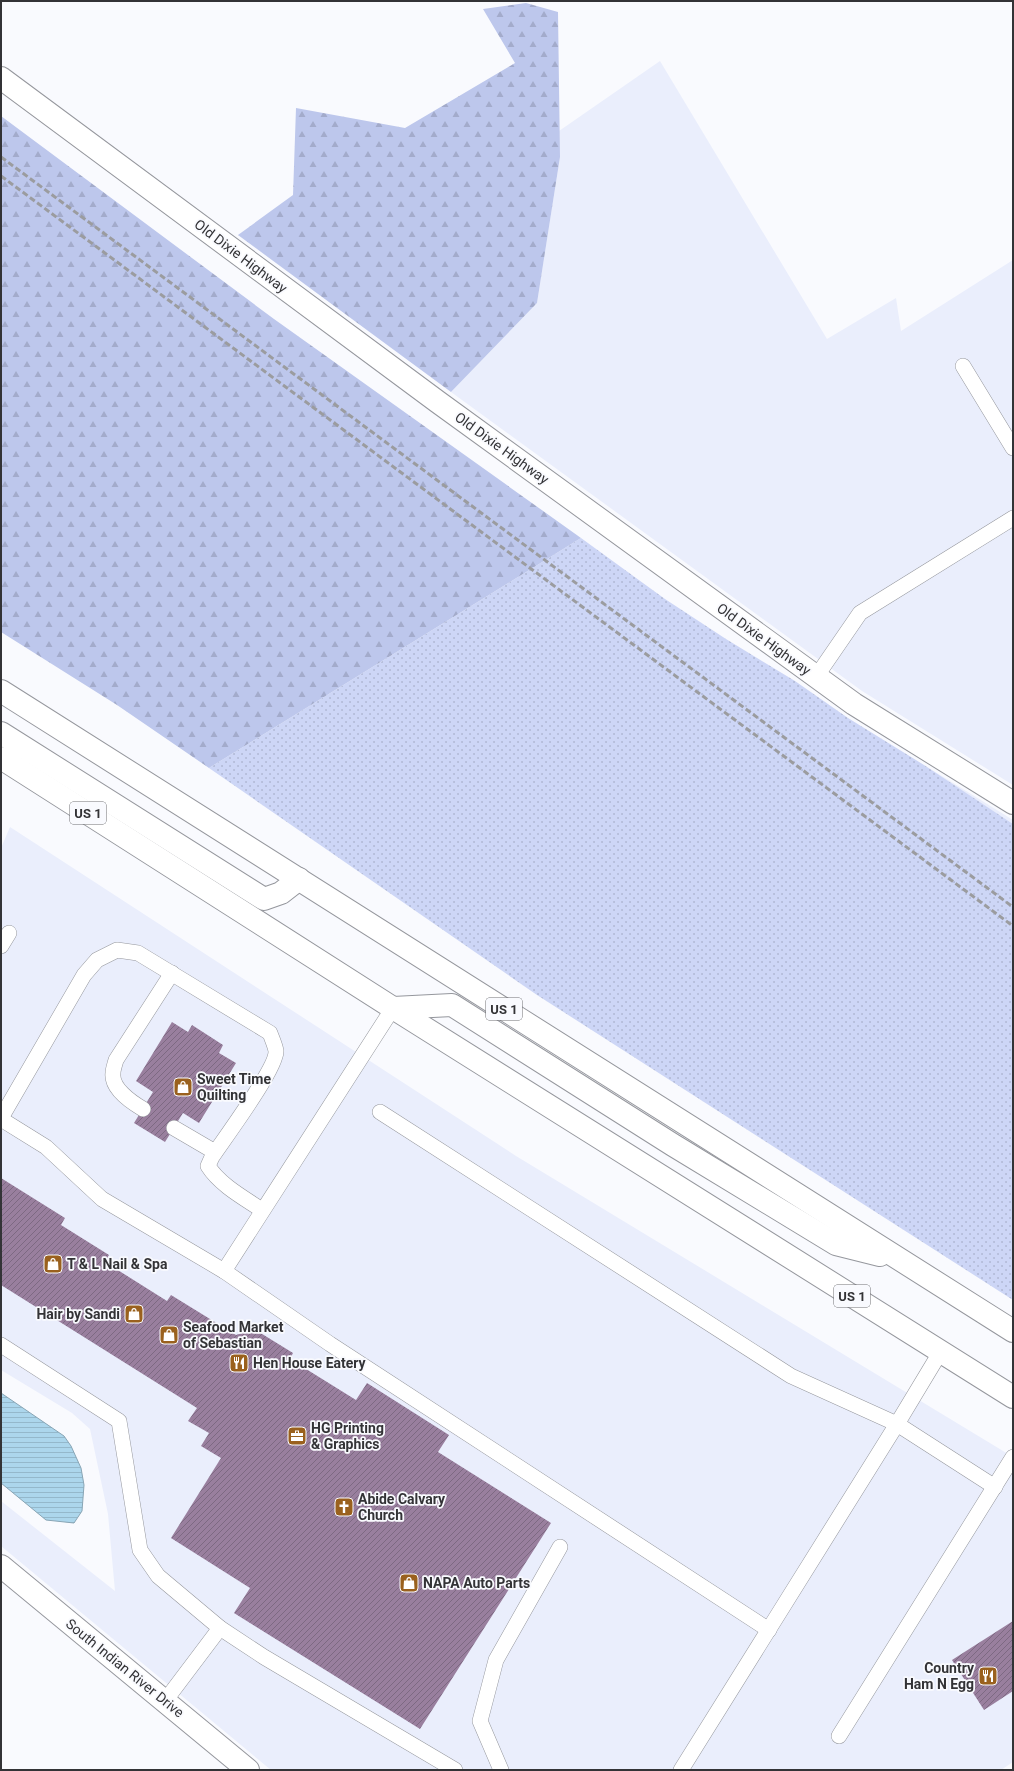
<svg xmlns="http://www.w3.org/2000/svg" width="1014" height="1771" viewBox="0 0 1014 1771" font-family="Roboto,sans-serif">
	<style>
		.built { fill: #eaeefc }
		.grass { fill: url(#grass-dots) }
		.forest { fill: url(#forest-firs) }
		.water { fill: url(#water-rules); stroke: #88a5b5 }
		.building { fill: url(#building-hatch) }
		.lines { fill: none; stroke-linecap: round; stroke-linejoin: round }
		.service-casing { stroke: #95979d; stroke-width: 16 }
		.minor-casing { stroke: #95979d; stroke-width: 24 }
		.tertiary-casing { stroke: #95979d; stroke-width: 24 }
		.primary-casing { stroke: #95979d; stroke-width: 24 }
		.service { stroke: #fff; stroke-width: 15 }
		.minor { stroke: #fff; stroke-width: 22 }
		.tertiary { stroke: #fff; stroke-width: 22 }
		.primary { stroke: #fff; stroke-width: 22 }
		.rail { stroke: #9b9c9f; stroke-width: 3; stroke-dasharray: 6 3; stroke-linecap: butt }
		.labels { text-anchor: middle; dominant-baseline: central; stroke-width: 3.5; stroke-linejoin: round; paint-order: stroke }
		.shield { fill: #f9fafe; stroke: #6e6f72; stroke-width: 1 }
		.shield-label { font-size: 13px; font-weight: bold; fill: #333336 }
		.street-label { font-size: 14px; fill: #333336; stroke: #f9fafe }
		.poi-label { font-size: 14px; font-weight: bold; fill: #333336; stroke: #f9fafe; text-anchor: start }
	</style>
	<defs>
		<pattern id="grass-dots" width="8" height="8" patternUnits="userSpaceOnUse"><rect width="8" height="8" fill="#cdd6f6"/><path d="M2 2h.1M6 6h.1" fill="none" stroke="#b0b8d4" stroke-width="1.8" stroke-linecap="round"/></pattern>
		<pattern id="forest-firs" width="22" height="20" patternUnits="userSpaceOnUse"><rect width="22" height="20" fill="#bdc7ec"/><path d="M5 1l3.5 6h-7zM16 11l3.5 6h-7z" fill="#a3abcb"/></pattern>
		<pattern id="water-rules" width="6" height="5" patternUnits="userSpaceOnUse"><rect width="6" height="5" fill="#acd6ec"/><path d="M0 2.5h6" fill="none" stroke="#94b8cb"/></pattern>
		<pattern id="building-hatch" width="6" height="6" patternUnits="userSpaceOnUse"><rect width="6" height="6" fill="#997f9e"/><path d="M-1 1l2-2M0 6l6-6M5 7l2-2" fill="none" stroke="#7d6982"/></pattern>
	</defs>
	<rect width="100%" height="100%" fill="#f9fafe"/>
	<g class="built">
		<path d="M660,61L827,339L896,298L901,331L1013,260V785L862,691L451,392L537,303L560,157L559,131Z"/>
		<path d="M924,765L1013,820V824L981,803Z"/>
		<path d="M10,827L516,1156L1013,1457V1762L1001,1770H271L1,1546V1501L115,1591L108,1514L90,1429L72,1413L1,1370V848Z"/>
	</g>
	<path class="grass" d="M581,538L665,599L726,639L795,681L848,718L924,765L1013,824V1300L537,995L209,768Z"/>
	<g class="forest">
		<path d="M526,3L558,12L560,157L537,303L451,392L238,235L293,195L296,108L405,128L515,63L483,9Z"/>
		<path d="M1,116L274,319L581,538L209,768L117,705L1,632Z"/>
	</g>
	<path class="water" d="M1,1393L64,1436L71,1446L81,1468L84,1485L82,1511L74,1523L46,1520L1,1483Z"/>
	<g class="building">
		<path d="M172,1022L188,1032L192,1025L223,1045L219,1053L236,1063L199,1123L183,1113L165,1142L134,1123L153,1092L136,1081Z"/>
		<path d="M1,1178L65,1218L61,1225L109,1255L105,1262L167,1301L171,1295L236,1335L254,1329L293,1353L290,1359L356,1400L367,1383L449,1435L438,1452L551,1523L420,1729L234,1613L250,1588L171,1538L221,1458L201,1446L209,1433L188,1421L197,1408L1,1285Z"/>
		<path d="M1013,1621V1691L984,1710L952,1660Z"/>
	</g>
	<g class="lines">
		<defs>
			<g id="service">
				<path d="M963,366L1013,448"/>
				<path d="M816,677L860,613L1013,518"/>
				<path d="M1,946L9,933"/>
				<path d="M143,1109C131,1102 111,1088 113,1073C113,1069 115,1064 116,1060L172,973"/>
				<path d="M380,1112L791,1376L897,1424L995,1487"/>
				<path d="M1,1118L84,975L97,960L117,950L138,953L270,1033C272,1039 275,1045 276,1051C277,1068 224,1139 212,1157L208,1166C220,1185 244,1198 262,1210"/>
				<path d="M1,1119L46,1147L102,1199L224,1271L330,1344L769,1630"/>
				<path d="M174,1128L215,1152"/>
				<path d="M224,1271L393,1008"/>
				<path d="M1,1345L119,1421L140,1550L158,1576L220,1628L264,1657L455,1770"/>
				<path d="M165,1701L220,1628"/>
				<path d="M839,1736L1013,1457"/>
				<path d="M501,1770L480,1721L496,1660L560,1547"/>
				<path d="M681,1770L897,1424L941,1351"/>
			</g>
			<path id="minor" d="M1,78L438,402L854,704L1013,803"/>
			<path id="tertiary" d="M1,1566L248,1770"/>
			<g id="primary">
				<path d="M1,691L1013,1331"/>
				<path d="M1,733L264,899L281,893L299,879"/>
				<path d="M1,758L393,1008L1013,1397"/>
				<path d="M393,1008L452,1005L673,1145L836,1244L880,1255"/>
			</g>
		</defs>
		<use href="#service" class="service-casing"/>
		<use href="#minor" class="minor-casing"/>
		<use href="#tertiary" class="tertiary-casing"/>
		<use href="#primary" class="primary-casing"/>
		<use href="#service" class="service"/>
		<use href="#minor" class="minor"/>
		<use href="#tertiary" class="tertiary"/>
		<use href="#primary" class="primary"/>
		<g class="rail">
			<path d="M1,157L1013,907"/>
			<path d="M1,176L1013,926"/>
		</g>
	</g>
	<defs>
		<symbol id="shop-square" viewBox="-11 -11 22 22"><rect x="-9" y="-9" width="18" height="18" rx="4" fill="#9a611e" stroke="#f9fafe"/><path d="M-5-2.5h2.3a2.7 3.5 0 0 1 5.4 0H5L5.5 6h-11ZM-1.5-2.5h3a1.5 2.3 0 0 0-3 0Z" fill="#fff"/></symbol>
		<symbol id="restaurant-square" viewBox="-11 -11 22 22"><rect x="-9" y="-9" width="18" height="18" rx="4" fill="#9a611e" stroke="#f9fafe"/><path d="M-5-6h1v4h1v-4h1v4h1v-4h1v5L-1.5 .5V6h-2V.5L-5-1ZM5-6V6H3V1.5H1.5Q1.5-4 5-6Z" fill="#fff"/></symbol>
		<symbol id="office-square" viewBox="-11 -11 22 22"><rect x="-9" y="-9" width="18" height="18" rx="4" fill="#9a611e" stroke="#f9fafe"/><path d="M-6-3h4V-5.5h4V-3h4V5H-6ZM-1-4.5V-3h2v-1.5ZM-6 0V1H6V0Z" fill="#fff"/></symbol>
		<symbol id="church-square" viewBox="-11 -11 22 22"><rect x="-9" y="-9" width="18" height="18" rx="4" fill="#9a611e" stroke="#f9fafe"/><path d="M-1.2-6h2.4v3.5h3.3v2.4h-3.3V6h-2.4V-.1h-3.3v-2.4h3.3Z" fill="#fff"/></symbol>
	</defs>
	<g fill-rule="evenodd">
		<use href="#shop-square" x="172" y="1076" width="22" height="22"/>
		<use href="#shop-square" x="42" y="1253" width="22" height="22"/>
		<use href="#shop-square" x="123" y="1303" width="22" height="22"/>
		<use href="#shop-square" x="158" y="1324" width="22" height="22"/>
		<use href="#restaurant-square" x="228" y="1352" width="22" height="22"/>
		<use href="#office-square" x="286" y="1425" width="22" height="22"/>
		<use href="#church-square" x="333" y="1496" width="22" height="22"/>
		<use href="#shop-square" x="398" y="1572" width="22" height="22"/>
		<use href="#restaurant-square" x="977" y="1665" width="22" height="22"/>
	</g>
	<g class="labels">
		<g class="shield">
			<rect x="70" y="802" width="36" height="22" rx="3"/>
			<rect x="486" y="998" width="36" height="22" rx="3"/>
			<rect x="834" y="1285" width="36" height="22" rx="3"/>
		</g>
		<g class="shield-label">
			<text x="88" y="813">US 1</text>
			<text x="504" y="1009">US 1</text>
			<text x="852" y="1296">US 1</text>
		</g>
		<g class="street-label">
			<text transform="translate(241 256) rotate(37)">Old Dixie Highway</text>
			<text transform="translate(502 448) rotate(36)">Old Dixie Highway</text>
			<text transform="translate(764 639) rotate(36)">Old Dixie Highway</text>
			<text transform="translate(125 1668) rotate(39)">South Indian River Drive</text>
		</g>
		<g class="poi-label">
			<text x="197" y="1079">Sweet Time<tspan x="197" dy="16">Quilting</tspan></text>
			<text x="67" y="1264">T &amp; L Nail &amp; Spa</text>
			<text x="120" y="1314" text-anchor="end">Hair by Sandi</text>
			<text x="183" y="1327">Seafood Market<tspan x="183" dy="16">of Sebastian</tspan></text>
			<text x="253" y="1363">Hen House Eatery</text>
			<text x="311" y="1428">HG Printing<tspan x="311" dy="16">&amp; Graphics</tspan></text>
			<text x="358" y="1499">Abide Calvary<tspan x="358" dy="16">Church</tspan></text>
			<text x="423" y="1583">NAPA Auto Parts</text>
			<text x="974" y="1668" text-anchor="end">Country<tspan x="974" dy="16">Ham N Egg</tspan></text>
		</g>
	</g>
	<rect width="1014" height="1771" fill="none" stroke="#333336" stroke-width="4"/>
</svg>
